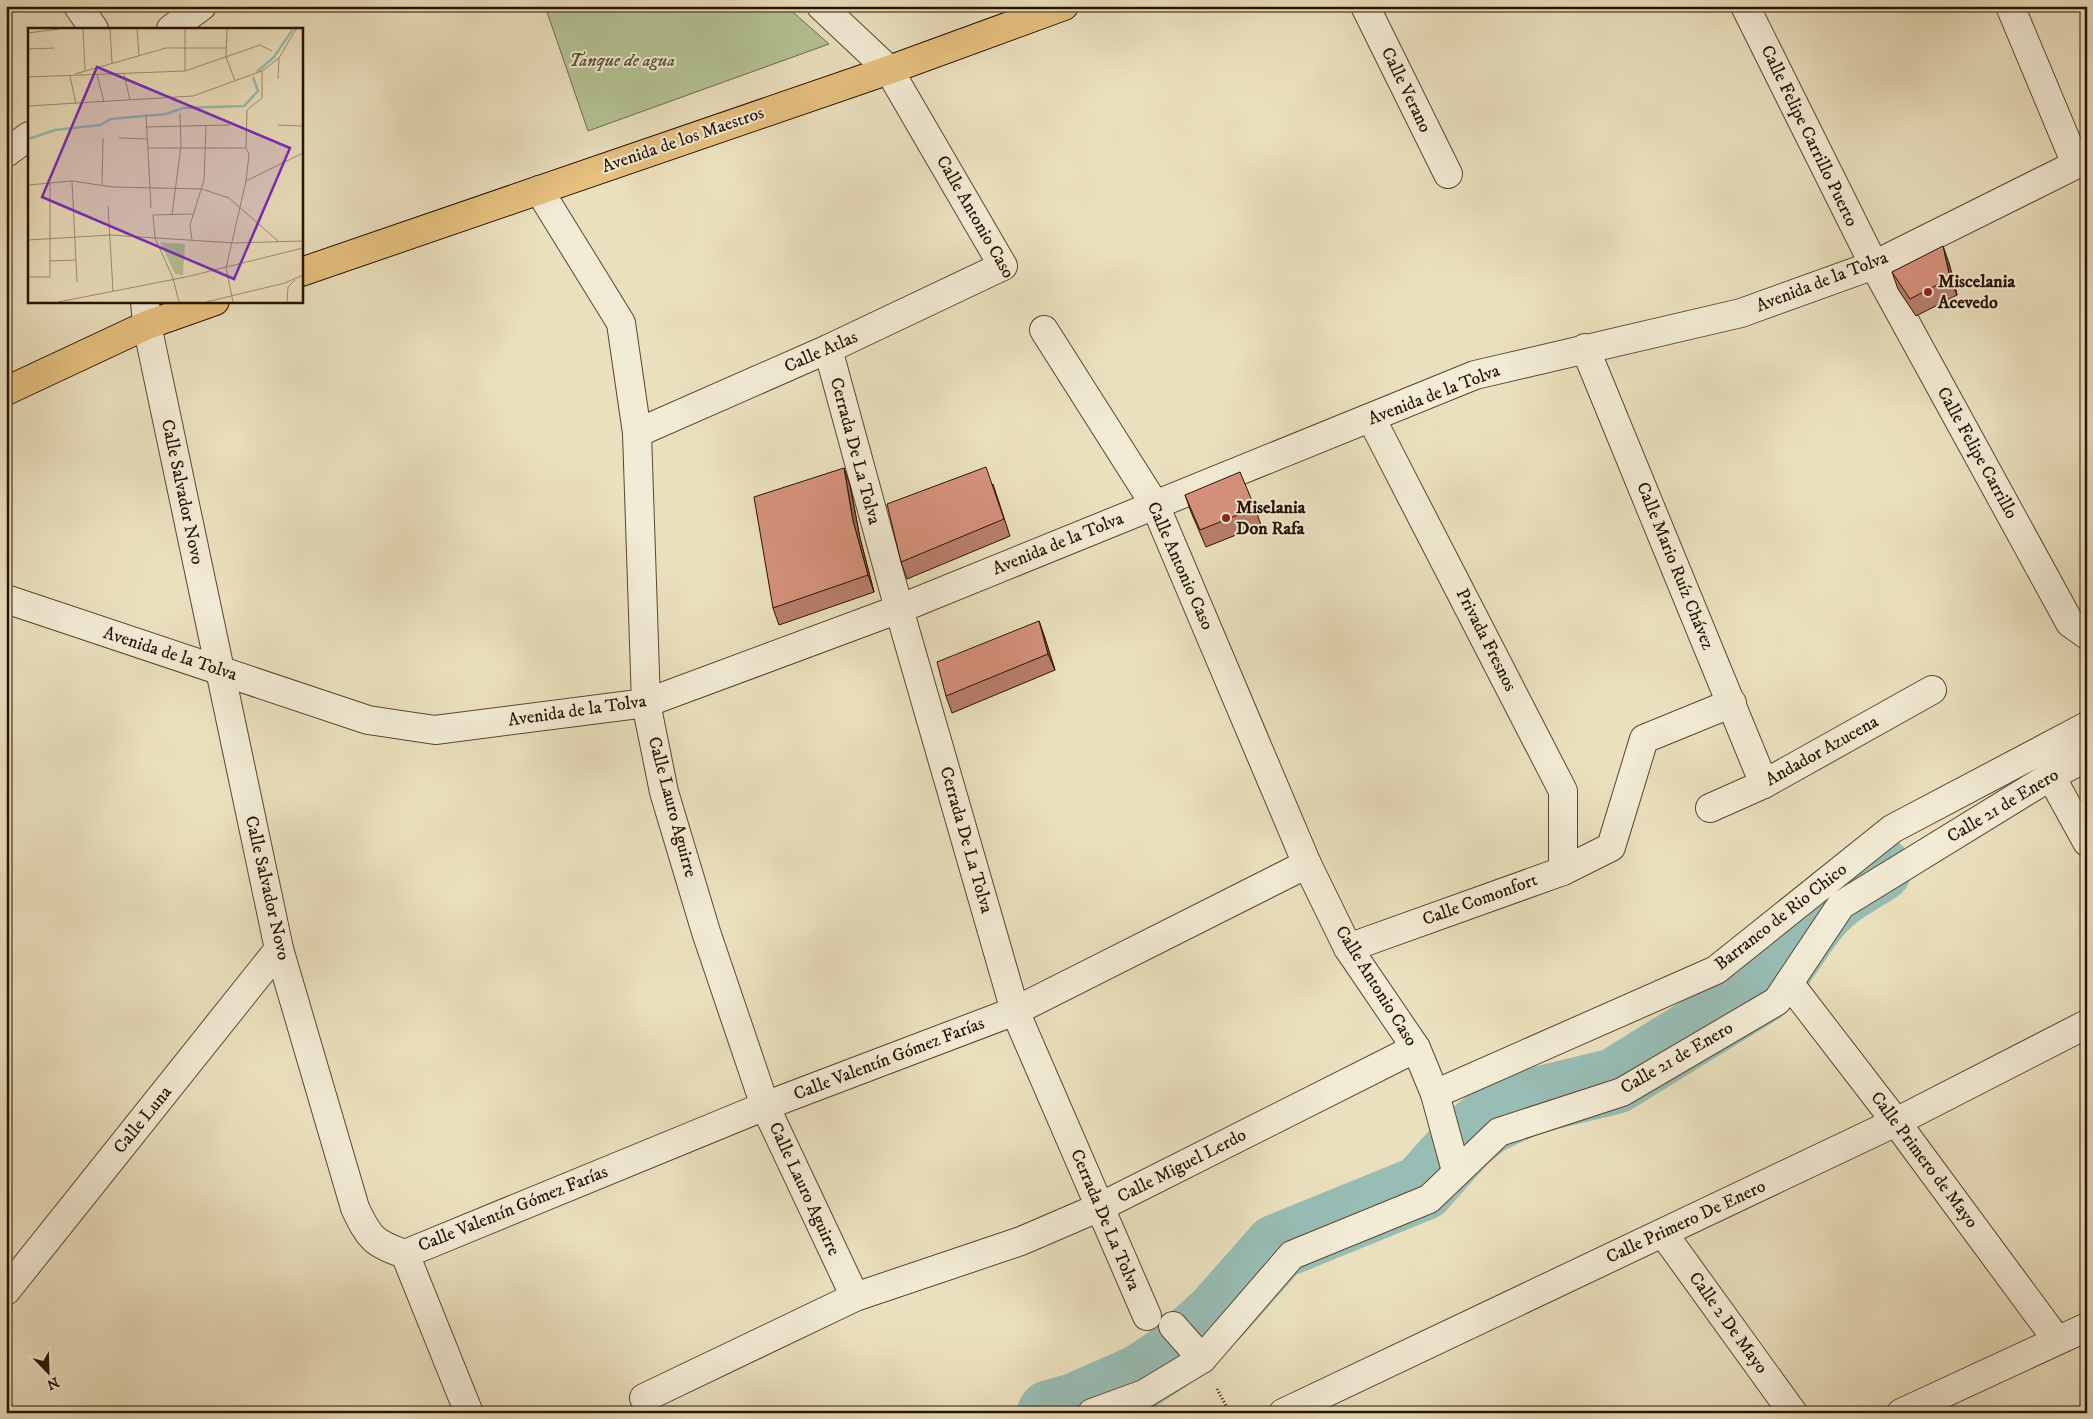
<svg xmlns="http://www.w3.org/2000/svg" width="2093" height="1419" viewBox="0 0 2093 1419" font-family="'IM FELL DW Pica',serif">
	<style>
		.green { fill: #b4c394; stroke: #6e6a4a }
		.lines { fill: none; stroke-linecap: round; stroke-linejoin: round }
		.river { stroke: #98bdb5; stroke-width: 66 }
		.minor-casing { stroke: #5a4630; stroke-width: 30 }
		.major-casing { stroke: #291200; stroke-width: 30 }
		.path { stroke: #291200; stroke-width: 3; stroke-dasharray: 1 2.5; stroke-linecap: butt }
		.minor { stroke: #f2ebd5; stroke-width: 28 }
		.major { stroke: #e6c07f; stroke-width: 28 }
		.wall { fill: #b97e6c; stroke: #291200 }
		.shaded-wall { fill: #966658; stroke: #291200 }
		.building { fill: #d7927d; stroke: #291200 }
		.poi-dot { fill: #8f2418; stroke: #f2ebd5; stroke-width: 2 }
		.labels { text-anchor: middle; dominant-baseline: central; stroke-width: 4; stroke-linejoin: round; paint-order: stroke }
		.park-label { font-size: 18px; font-style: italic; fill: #5a5034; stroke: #f2ebd5 }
		.street-label { font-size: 18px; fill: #291200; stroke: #f2ebd5 }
		.poi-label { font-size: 18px; font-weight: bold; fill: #291200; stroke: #f2ebd5; text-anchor: start }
		.inset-river { fill: none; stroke: #98bdb5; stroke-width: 2.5 }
		.inset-road { fill: none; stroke: #9d8e72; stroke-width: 1 }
		.view { fill: #7b2cbf; fill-opacity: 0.15; stroke: #7b2cbf; stroke-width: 2.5 }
		.inset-edge { fill: none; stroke: #291200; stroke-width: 2.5 }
	</style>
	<rect width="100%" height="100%" fill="#ebe0be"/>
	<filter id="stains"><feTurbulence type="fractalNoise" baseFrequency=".004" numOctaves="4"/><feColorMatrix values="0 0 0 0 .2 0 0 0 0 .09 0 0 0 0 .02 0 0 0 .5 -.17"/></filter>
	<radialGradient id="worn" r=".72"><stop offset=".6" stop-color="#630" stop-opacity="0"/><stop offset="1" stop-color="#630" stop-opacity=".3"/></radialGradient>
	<path class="green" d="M545,6H786L829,44L588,131Z"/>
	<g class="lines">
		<path class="river" d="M1050,1413L1075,1406L1139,1378L1168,1359L1217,1315L1277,1247L1422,1188L1465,1140L1487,1122L1529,1102L1615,1081L1761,991C1785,966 1799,935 1822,910C1838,892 1859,882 1879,869"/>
		<defs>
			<g id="minor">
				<path d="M78,6L94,29"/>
				<path d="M1365,6L1448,174"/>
				<path d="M1745,6L1874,265L2070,623L2087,635"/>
				<path d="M2010,6L2076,164"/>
				<path d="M171,29L202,6"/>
				<path d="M6,153L29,136"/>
				<path d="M539,190L621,323L637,433L646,703L664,792L706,932L765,1106L855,1297"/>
				<path d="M145,301L147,325L279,949L355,1208C369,1238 374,1244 405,1254L469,1413"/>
				<path d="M1044,330L1155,505L1307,864L1348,948L1416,1048L1435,1094L1456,1171"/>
				<path d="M1585,348L1764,784"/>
				<path d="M828,349L899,609L1015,1011L1147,1316"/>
				<path d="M1371,418L1563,791V871"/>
				<path d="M637,433L828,349L1003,266L889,70L821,6"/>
				<path d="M6,599L368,720L435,730L646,703L899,609L1475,375L1741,313L1874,265L2087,159"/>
				<path d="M2054,782L2087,842"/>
				<path d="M1710,808L1764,784L1932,690"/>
				<path d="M1348,948L1563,871L1611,847L1644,739L1732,703"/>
				<path d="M1789,983L1896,1122L2057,1340"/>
				<path d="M1435,1094L1716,970L1892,829L2087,726"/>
				<path d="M1663,1233L1793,1413"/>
				<path d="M405,1254L765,1106L1015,1011L1307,864"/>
				<path d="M6,1291L279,949"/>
				<path d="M1173,1326L1202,1359"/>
				<path d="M644,1398L855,1297L1021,1241L1100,1207L1416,1048"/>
				<path d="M1092,1413L1144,1394L1202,1359L1292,1255L1429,1199L1499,1132L1622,1092L1777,1001L1841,905L2051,776L2087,757"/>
				<path d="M1283,1413L1896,1122L2087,1024"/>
				<path d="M1901,1413L2087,1327"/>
			</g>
			<g id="major">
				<path d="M301,272L889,70L1064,6"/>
				<path d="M6,391L147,325L215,301"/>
			</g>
		</defs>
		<use href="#minor" class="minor-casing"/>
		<use href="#major" class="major-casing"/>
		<path class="path" d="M1217,1389L1230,1413"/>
		<use href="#minor" class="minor"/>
		<use href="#major" class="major"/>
	</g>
	<g class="wall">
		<path d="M1949,263L1957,295L1916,316L1898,289L1892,272Z"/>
		<path d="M993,484L1010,536L907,579L901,562Z"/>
		<path d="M850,485L860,538L874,592L779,625L773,608Z"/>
		<path d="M1185,495L1255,508L1261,525L1206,547L1191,512Z"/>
		<path d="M1039,621L1055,670L952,713L946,696Z"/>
	</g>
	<g class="shaded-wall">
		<path d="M1943,246L1949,263L1957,295L1950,278Z"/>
		<path d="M844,468L850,485L860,538L874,592L868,575L853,521Z"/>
		<path d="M1039,621L1045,638L1055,670L1048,654Z"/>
	</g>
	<g class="building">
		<path d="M1943,246L1950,278L1910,299L1892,272Z"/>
		<path d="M986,467L1004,519L901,562L887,504Z"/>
		<path d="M844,468L853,521L868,575L773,608L754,497Z"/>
		<path d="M1240,472L1255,508L1200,530L1185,495Z"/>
		<path d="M1039,621L1048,654L946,696L937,662Z"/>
	</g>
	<g class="poi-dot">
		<circle cx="1928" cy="292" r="5"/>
		<circle cx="1226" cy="518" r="5"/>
	</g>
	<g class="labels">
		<g class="park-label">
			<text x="622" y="61">Tanque de agua</text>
		</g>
		<g class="street-label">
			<text transform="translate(1406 90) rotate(64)">Calle Verano</text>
			<text transform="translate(1809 136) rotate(64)">Calle Felipe Carrillo Puerto</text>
			<text transform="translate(683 140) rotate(-19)">Avenida de los Maestros</text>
			<text transform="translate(975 217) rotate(60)">Calle Antonio Caso</text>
			<text transform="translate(1822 282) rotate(-21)">Avenida de la Tolva</text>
			<text transform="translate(821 352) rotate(-24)">Calle Atlas</text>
			<text transform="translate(1434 395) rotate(-21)">Avenida de la Tolva</text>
			<text transform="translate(855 451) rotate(75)">Cerrada De La Tolva</text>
			<text transform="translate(1977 453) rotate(61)">Calle Felipe Carrillo</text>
			<text transform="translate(182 492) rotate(78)">Calle Salvador Novo</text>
			<text transform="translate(1058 544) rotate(-22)">Avenida de la Tolva</text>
			<text transform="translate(1180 566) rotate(66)">Calle Antonio Caso</text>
			<text transform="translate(1675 566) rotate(68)">Calle Mario Ruíz Chávez</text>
			<text transform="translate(1486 640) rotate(63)">Privada Fresnos</text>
			<text transform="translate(170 654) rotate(18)">Avenida de la Tolva</text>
			<text transform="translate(577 711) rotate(-8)">Avenida de la Tolva</text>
			<text transform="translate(1822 751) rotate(-29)">Andador Azucena</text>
			<text transform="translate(2003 806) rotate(-31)">Calle 21 de Enero</text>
			<text transform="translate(672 807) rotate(75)">Calle Lauro Aguirre</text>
			<text transform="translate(966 840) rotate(74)">Cerrada De La Tolva</text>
			<text transform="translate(267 888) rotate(77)">Calle Salvador Novo</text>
			<text transform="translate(1480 900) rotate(-20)">Calle Comonfort</text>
			<text transform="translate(1781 917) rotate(-38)">Barranco de Rio Chico</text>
			<text transform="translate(1376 986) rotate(58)">Calle Antonio Caso</text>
			<text transform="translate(1677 1058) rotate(-30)">Calle 21 de Enero</text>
			<text transform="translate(889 1059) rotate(-21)">Calle Valentín Gómez Farías</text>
			<text transform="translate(143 1120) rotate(-51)">Calle Luna</text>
			<text transform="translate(1924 1160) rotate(53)">Calle Primero de Mayo</text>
			<text transform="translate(1182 1166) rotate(-27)">Calle Miguel Lerdo</text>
			<text transform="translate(804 1189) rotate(65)">Calle Lauro Aguirre</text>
			<text transform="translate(513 1209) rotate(-22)">Calle Valentín Gómez Farías</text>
			<text transform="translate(1105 1220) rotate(67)">Cerrada De La Tolva</text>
			<text transform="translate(1686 1222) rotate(-25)">Calle Primero De Enero</text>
			<text transform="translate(1728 1323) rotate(54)">Calle 2 De Mayo</text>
		</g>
		<g class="poi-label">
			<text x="1938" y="282">Miscelania<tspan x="1938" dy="21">Acevedo</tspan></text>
			<text x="1236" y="508">Miselania<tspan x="1236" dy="21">Don Rafa</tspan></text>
		</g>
	</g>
	<g transform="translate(28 28)">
		<rect width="275" height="275" fill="#ebe0be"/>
		<path d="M132,214L157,216L155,247L147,246Z" fill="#b4c394"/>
		<path class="inset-river" d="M229,44L246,29L265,1M0,111L27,102L72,97L83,91L138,86L155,80L216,78L230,63L225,49"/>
		<path class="inset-road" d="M55,1L57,42M82,1L84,35M109,1L111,27M157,1V43M199,1L198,29L207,53M0,5L31,1M0,21L26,20M47,46L138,20H198M96,46L102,72M69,47L76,74M42,48L48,76M0,49L157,43L232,17L244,23M250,51L251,30M0,78L165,68L234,43L251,30L268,1M118,86L123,180M250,97L275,98M117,99L202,97M91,110L119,111M120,120H218M44,153L49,254M218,153L275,125M0,157L44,153L85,159L174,161L201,170L250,213M74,157L75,110M80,178L85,263M144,186L153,118L152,85M0,212L82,207L206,215L275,213M164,212L162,197L176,152L178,98M21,233L48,232M0,249H22V155M30,274L158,249L275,220M151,274L145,250L127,210L125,187L165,186M178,274L257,255L275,247M205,274L198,240L218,153L221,126L218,120L219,82L234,70V43M259,274L260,259L267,252"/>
		<path class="view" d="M69,39L262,120L206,251L14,169Z"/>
		<rect width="275" height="275" class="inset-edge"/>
	</g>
	<rect width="2093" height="1419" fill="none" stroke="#ebe0be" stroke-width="25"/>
	<rect x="8" y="8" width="2078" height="1404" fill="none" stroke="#291200" stroke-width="2.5"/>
	<rect x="12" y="12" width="2068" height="1394" fill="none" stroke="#291200"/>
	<g transform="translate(48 1372) rotate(157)" stroke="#f2ebd5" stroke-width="4" paint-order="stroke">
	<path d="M0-4L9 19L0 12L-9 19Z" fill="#291200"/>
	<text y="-8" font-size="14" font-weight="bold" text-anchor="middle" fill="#291200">N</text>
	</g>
	<rect width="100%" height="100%" filter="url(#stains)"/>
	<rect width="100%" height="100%" fill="url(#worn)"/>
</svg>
